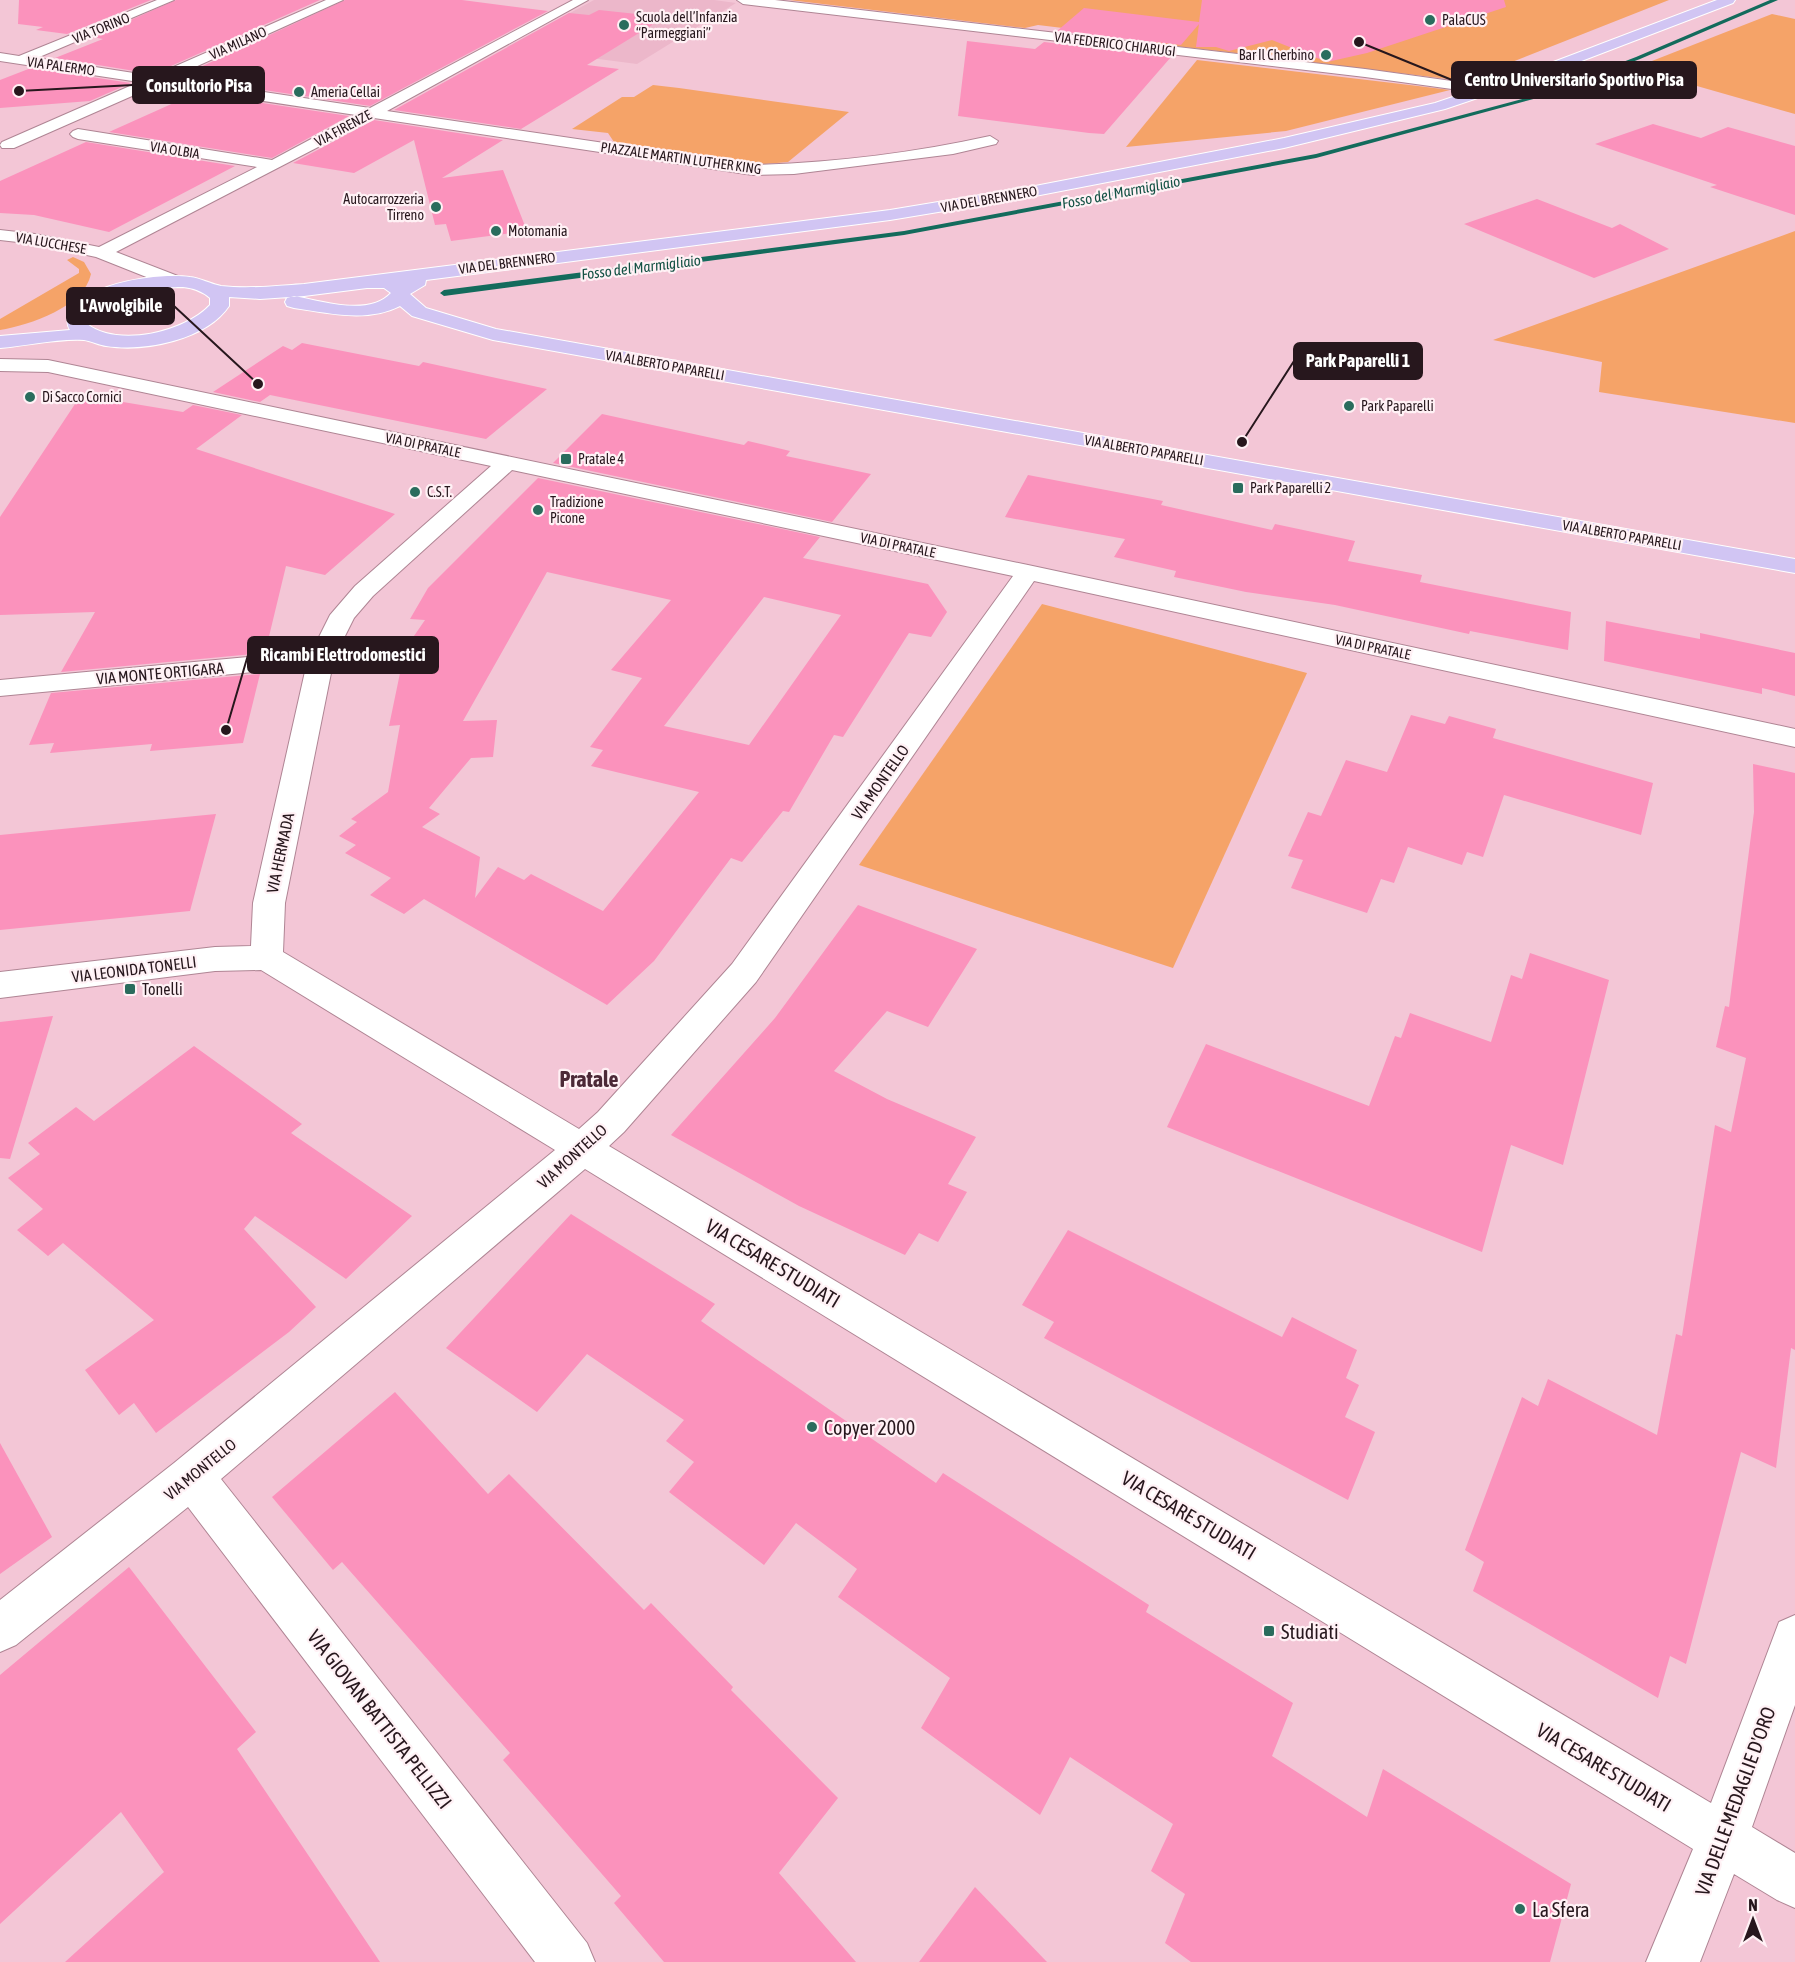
<svg xmlns="http://www.w3.org/2000/svg" width="1795" height="1962" viewBox="0 0 1795 1962" font-family="'Asap Condensed',sans-serif">
	<style>
		.built { fill: #ecb7ca }
		.green { fill: #f5a368 }
		.lines { fill: none; stroke-linecap: round; stroke-linejoin: round }
		.stream { fill: #136b5c; fill-rule: evenodd }
		.building { fill: #fb92bc; fill-rule: evenodd }
		.minor-casing { stroke: #af8594; stroke-width: 2 }
		.major-casing { stroke: #fff; stroke-width: 2 }
		.minor { fill: #fff; fill-rule: evenodd }
		.major { fill: #d1c5f3; fill-rule: evenodd }
		.poi-dot { fill: #2a6c5d; stroke: #fff1f5; stroke-width: 2 }
		.labels { text-anchor: middle; dominant-baseline: central; stroke-width: 4.5; stroke-linejoin: round; paint-order: stroke }
		.far-poi-label { font-size: 14px; fill: #27171d; stroke: #fff1f5; text-anchor: start }
		.far-street-label { font-size: 14px; fill: #27171d; stroke: #fff1f5 }
		.far-water-label { font-size: 15px; font-style: italic; fill: #145245; stroke: #fff1f5 }
		.street-label { font-size: 16px; fill: #27171d; stroke: #fff1f5 }
		.poi-label { font-size: 16px; fill: #27171d; stroke: #fff1f5; text-anchor: start }
		.near-street-label { font-size: 20px; fill: #27171d; stroke: #fff1f5 }
		.near-poi-label { font-size: 20px; fill: #27171d; stroke: #fff1f5; text-anchor: start }
		.district-label { font-size: 22px; font-weight: bold; fill: #4c2937; stroke: #fff1f5 }
		.leader { fill: none; stroke: #27171d; stroke-width: 2 }
		.callout-dot { fill: #27171d; stroke: #fff1f5; stroke-width: 2 }
		.callout { fill: #27171d; stroke: #27171d; stroke-width: 2 }
		.callout-label { font-size: 18px; text-anchor: middle; font-weight: bold; fill: #fff }
	</style>
	<rect width="100%" height="100%" fill="#f3c6d6"/>
	<path class="built" d="M594,0H714L736,3L637,64L507,47Z"/>
	<g class="green">
		<path d="M789,0H1669L1464,81L1293,60C1282,54 1272,54 1261,56L1157,44L1154,39L1038,25L1025,28Z"/>
		<path d="M1772,14L1795,19V114L1634,68Z"/>
		<path d="M1197,60L1418,86L1450,90L1286,131L1126,147Z"/>
		<path d="M653,85L679,88L849,112L788,162L765,164L614,142L608,133L572,129L622,97H634Z"/>
		<path d="M1795,231V423L1599,392L1602,362L1493,340Z"/>
		<path d="M73,257L84,262L91,274C84,307 30,325 0,330V319L79,273V269L67,260Z"/>
		<path d="M1042,604L1307,673L1173,968L859,865Z"/>
	</g>
	<g class="lines">
		<path class="stream" d="M1770,0H1778L1640,59L1541,97L1316,158L904,235L444,296L440,293L444,290L904,231L1316,154L1537,95L1636,57Z"/>
	</g>
	<g class="building">
		<path d="M19,0H151L67,34L36,30L43,27L18,24Z"/>
		<path d="M176,0H320L153,74L55,58L103,39L92,37Z"/>
		<path d="M345,0H462L548,11L370,106L179,77Z"/>
		<path d="M1202,0H1504L1506,7L1367,53L1327,62L1272,40L1229,51L1216,47H1196L1199,24L1181,45L1057,31L1084,8L1199,22Z"/>
		<path d="M599,10L665,17L587,65L619,69L521,129L394,110L569,13L589,15Z"/>
		<path d="M967,41L1035,49L1044,42L1171,57L1104,134L1089,133L958,116Z"/>
		<path d="M31,68L131,83L90,101L0,108V80Z"/>
		<path d="M196,93L349,116L272,158L109,132Z"/>
		<path d="M374,120L503,140L442,178L503,170L527,231L451,241L446,224L435,225L414,140L354,173L293,163Z"/>
		<path d="M1653,124L1701,138L1728,127L1795,146V215L1710,187L1717,185L1595,144Z"/>
		<path d="M86,142L235,166L109,232L34,215L0,213V181Z"/>
		<path d="M1537,199L1612,228L1620,224L1669,249L1594,278L1464,224Z"/>
		<path d="M302,343L419,366L423,362L547,389L486,439L270,395L260,402L213,392L283,346L292,350Z"/>
		<path d="M81,395L183,412L193,405L242,415L196,449L395,514L325,575L286,566L265,653L61,672L95,612L0,615V517Z"/>
		<path d="M602,414L744,445L748,441L790,451L786,456L871,474L832,522L553,463Z"/>
		<path d="M1028,475L1163,501L1161,505L1272,530L1275,524L1355,541L1348,561L1422,575L1420,582L1571,612L1568,650L1470,631L1469,634L1335,605L1246,592L1174,577L1176,571L1114,557L1125,539L1005,517Z"/>
		<path d="M538,478L820,537L803,558L928,584L947,612L931,637L909,633L843,737L834,735L789,812L783,811L742,862L731,858L654,961L607,1005L424,899L404,914L370,895L391,878L345,853L356,845L339,836L357,822L351,819L388,792L400,725L389,726L405,649L425,620L410,619L428,588ZM547,572L671,600L611,670L642,678L590,747L603,750L591,766L699,792L603,911L531,874L524,880L498,867L475,898L480,857L422,827L440,814L429,808L471,758L493,757L497,720L463,721ZM764,597L841,615L749,745L664,726Z"/>
		<path d="M1606,621L1700,639V633L1795,653V696L1762,688V694L1604,661Z"/>
		<path d="M260,674L243,743L150,751L152,744L50,753L54,743L29,745L51,693Z"/>
		<path d="M1411,715L1445,724L1449,716L1496,729L1493,738L1653,783L1641,835L1504,795L1483,857L1467,852L1462,865L1408,847L1394,883L1381,879L1367,913L1291,888L1303,860L1288,856L1308,812L1321,816L1346,760L1387,772Z"/>
		<path d="M1753,764L1795,773V1350L1791,1348L1776,1468L1741,1452L1686,1664L1670,1656L1658,1698L1473,1591L1484,1562L1465,1550L1522,1397L1538,1406L1548,1379L1657,1435L1676,1334L1682,1336L1715,1125L1731,1132L1746,1058L1716,1047L1725,1006L1729,1007L1754,812Z"/>
		<path d="M216,814L190,911L0,930V835Z"/>
		<path d="M858,905L977,949L928,1027L887,1011L834,1071L887,1099L976,1137L948,1184L967,1192L938,1242L919,1233L905,1255L799,1206L671,1135L775,1018Z"/>
		<path d="M1530,953L1609,980L1563,1165L1511,1145L1482,1252L1167,1127L1206,1044L1369,1106L1395,1036L1401,1038L1410,1013L1491,1042L1511,975L1522,979Z"/>
		<path d="M53,1016L10,1159L0,1158V1022Z"/>
		<path d="M194,1046L302,1124L291,1133L412,1216L346,1279L255,1216L244,1229L316,1307L289,1332L156,1433L134,1403L119,1415L85,1370L154,1320L63,1243L48,1256L17,1230L43,1209L8,1178L40,1154L28,1143L76,1107L94,1121Z"/>
		<path d="M571,1214L715,1304L701,1321L936,1483L943,1473L1149,1605L1146,1612L1293,1703L1272,1756L1367,1817L1383,1769L1571,1884L1550,1962H1191L1165,1943L1185,1894L1151,1871L1173,1824L1070,1757L1040,1815L921,1728L950,1678L838,1597L857,1569L796,1523L764,1565L669,1492L694,1462L666,1441L684,1420L587,1354L537,1412L446,1348Z"/>
		<path d="M1068,1230L1282,1337L1292,1317L1357,1350L1346,1378L1359,1385L1345,1417L1375,1432L1348,1500L1044,1338L1054,1322L1022,1305Z"/>
		<path d="M395,1392L488,1494L509,1474L644,1610L651,1603L733,1687L731,1690L838,1798L779,1873L856,1962H664L614,1903L621,1896L503,1760L510,1753L342,1562L333,1570L272,1497Z"/>
		<path d="M0,1443L52,1537L0,1574Z"/>
		<path d="M129,1567L256,1732L237,1749L380,1962H65L164,1872L121,1812L0,1924V1675Z"/>
		<path d="M975,1887L1047,1962H919Z"/>
	</g>
	<g class="lines">
		<defs>
			<g id="minor">
				<path d="M157,0H174L37,58L153,76L326,0H343L171,78L370,108L573,0H588L387,111L753,165C831,163 914,153 990,136L998,141L996,144L953,154L794,174L753,175L374,118L116,252L183,278L185,282L183,286H169L96,257L35,244L0,240V230L35,234L99,247L257,167L78,139L73,137L70,134L73,131L78,129L272,160L356,115L157,85L14,148H2L0,145L2,142L139,82L0,61V53L19,56Z"/>
				<path d="M737,0H775L1365,69L1488,86L1495,90L1488,94L1365,77L743,4Z"/>
				<path d="M0,359L48,360L1028,565L1795,729V747L1034,581L756,982L624,1132L609,1146L1711,1803L1779,1622L1795,1615V1705L1752,1827L1795,1853V1908L1777,1900L1734,1874L1700,1962H1646L1693,1849L585,1169L221,1479L587,1943L595,1962H535L188,1507L16,1645L0,1652V1600L174,1463L555,1150L261,970L215,971L0,998V972L215,947L251,946L253,903L306,667L0,696V680L312,651L330,615L355,586L491,466L48,372L0,371ZM512,470L1013,576L732,964L598,1112L579,1129L283,952L285,903L334,658L354,618L373,596Z"/>
			</g>
			<path id="major" d="M1717,0H1735L1733,3L1537,78L1445,109L1284,148L1035,196L890,220L426,280L425,285L410,294L426,308L496,329L1795,559V573L493,340L412,316L400,306C366,323 330,313 294,308L287,306L285,302L287,298L294,296C322,301 369,317 391,293L384,288H367L304,296L260,299L229,297V306C206,340 145,352 106,346C99,345 91,341 84,340C60,338 25,346 0,348V336L70,330C65,322 68,315 73,309C92,282 159,273 190,277C200,278 211,284 221,286C248,289 276,286 304,284L890,210L1035,186L1284,138L1435,103L1527,72ZM183,287C193,288 202,291 210,298V305C185,332 118,348 87,324C88,292 159,287 183,287Z"/>
		</defs>
		<use href="#minor" class="minor-casing"/>
		<use href="#major" class="major-casing"/>
		<use href="#minor" class="minor"/>
		<use href="#major" class="major"/>
	</g>
	<g class="poi-dot">
		<circle cx="1430" cy="20" r="6"/>
		<circle cx="624" cy="25" r="6"/>
		<circle cx="1326" cy="55" r="6"/>
		<circle cx="299" cy="92" r="6"/>
		<circle cx="436" cy="207" r="6"/>
		<circle cx="496" cy="231" r="6"/>
		<circle cx="30" cy="397" r="6"/>
		<circle cx="1349" cy="406" r="6"/>
		<rect x="560" y="453" width="12" height="12" rx="3"/>
		<rect x="1232" y="482" width="12" height="12" rx="3"/>
		<circle cx="415" cy="492" r="6"/>
		<circle cx="538" cy="510" r="6"/>
		<rect x="124" y="983" width="12" height="12" rx="3"/>
		<circle cx="812" cy="1427" r="6"/>
		<rect x="1263" y="1625" width="12" height="12" rx="3"/>
		<circle cx="1520" cy="1909" r="6"/>
	</g>
	<g class="labels">
		<g class="far-poi-label">
			<text x="636" y="17">Scuola dell’Infanzia<tspan x="636" dy="16">“Parmeggiani”</tspan></text>
			<text x="1442" y="20">PalaCUS</text>
			<text x="1314" y="55" text-anchor="end">Bar Il Cherbino</text>
			<text x="311" y="92">Ameria Cellai</text>
			<text x="424" y="199" text-anchor="end">Autocarrozzeria<tspan x="424" dy="16">Tirreno</tspan></text>
			<text x="508" y="231">Motomania</text>
			<text x="42" y="397">Di Sacco Cornici</text>
			<text x="1361" y="406">Park Paparelli</text>
			<text x="578" y="459">Pratale 4</text>
			<text x="1250" y="488">Park Paparelli 2</text>
			<text x="427" y="492">C.S.T.</text>
			<text x="550" y="502">Tradizione<tspan x="550" dy="16">Picone</tspan></text>
		</g>
		<g class="far-street-label">
			<text transform="translate(101 28) rotate(-22)">VIA TORINO</text>
			<text transform="translate(238 43) rotate(-24)">VIA MILANO</text>
			<text transform="translate(1115 44) rotate(7)">VIA FEDERICO CHIARUGI</text>
			<text transform="translate(61 66) rotate(8)">VIA PALERMO</text>
			<text transform="translate(343 128) rotate(-28)">VIA FIRENZE</text>
			<text transform="translate(175 150) rotate(9)">VIA OLBIA</text>
			<text transform="translate(681 158) rotate(8)">PIAZZALE MARTIN LUTHER KING</text>
			<text transform="translate(989 199) rotate(-10)">VIA DEL BRENNERO</text>
			<text transform="translate(51 243) rotate(10)">VIA LUCCHESE</text>
			<text transform="translate(507 263) rotate(-7)">VIA DEL BRENNERO</text>
			<text transform="translate(665 365) rotate(10)">VIA ALBERTO PAPARELLI</text>
			<text transform="translate(423 445) rotate(12)">VIA DI PRATALE</text>
			<text transform="translate(1144 450) rotate(10)">VIA ALBERTO PAPARELLI</text>
			<text transform="translate(1622 535) rotate(10)">VIA ALBERTO PAPARELLI</text>
			<text transform="translate(898 545) rotate(12)">VIA DI PRATALE</text>
			<text transform="translate(1373 647) rotate(12)">VIA DI PRATALE</text>
		</g>
		<g class="far-water-label">
			<text transform="translate(1121 192) rotate(-11)">Fosso del Marmigliaio</text>
			<text transform="translate(641 267) rotate(-7)">Fosso del Marmigliaio</text>
		</g>
		<g class="street-label">
			<text transform="translate(160 673) rotate(-5)">VIA MONTE ORTIGARA</text>
			<text transform="translate(880 782) rotate(-55)">VIA MONTELLO</text>
			<text transform="translate(280 853) rotate(-78)">VIA HERMADA</text>
			<text transform="translate(134 969) rotate(-7)">VIA LEONIDA TONELLI</text>
			<text transform="translate(572 1156) rotate(-42)">VIA MONTELLO</text>
			<text transform="translate(200 1469) rotate(-39)">VIA MONTELLO</text>
		</g>
		<g class="poi-label">
			<text x="142" y="989">Tonelli</text>
		</g>
		<g class="near-street-label">
			<text transform="translate(773 1263) rotate(31)">VIA CESARE STUDIATI</text>
			<text transform="translate(1189 1515) rotate(31)">VIA CESARE STUDIATI</text>
			<text transform="translate(380 1719) rotate(52)">VIA GIOVAN BATTISTA PELLIZZI</text>
			<text transform="translate(1604 1767) rotate(31)">VIA CESARE STUDIATI</text>
			<text transform="translate(1735 1801) rotate(-70)">VIA DELLE MEDAGLIE D'ORO</text>
		</g>
		<g class="near-poi-label">
			<text x="824" y="1427">Copyer 2000</text>
			<text x="1281" y="1631">Studiati</text>
			<text x="1532" y="1909">La Sfera</text>
		</g>
		<g class="district-label">
			<text x="589" y="1079">Pratale</text>
		</g>
	</g>
	<path class="leader" d="M1359 42L1452 80M19 91L133 85M258 384L174 306M1242 442L1294 361M226 730L248 655"/>
	<g class="callout-dot">
		<circle cx="1359" cy="42" r="6"/>
		<circle cx="19" cy="91" r="6"/>
		<circle cx="258" cy="384" r="6"/>
		<circle cx="1242" cy="442" r="6"/>
		<circle cx="226" cy="730" r="6"/>
	</g>
	<g class="callout">
		<rect x="1452" y="62" width="244" height="36" rx="6"/>
		<rect x="133" y="67" width="131" height="36" rx="6"/>
		<rect x="67" y="288" width="107" height="36" rx="6"/>
		<rect x="1294" y="343" width="128" height="36" rx="6"/>
		<rect x="248" y="637" width="190" height="36" rx="6"/>
	</g>
	<g class="callout-label">
		<text x="1574" y="86">Centro Universitario Sportivo Pisa</text>
		<text x="199" y="92">Consultorio Pisa</text>
		<text x="121" y="312">L'Avvolgibile</text>
		<text x="1358" y="367">Park Paparelli 1</text>
		<text x="343" y="661">Ricambi Elettrodomestici</text>
	</g>
	<g transform="translate(1753 1920)" stroke="#fff1f5" stroke-width="4.5" paint-order="stroke">
	<path d="M0-4.5L10 22L0 15L-10 22Z" fill="#27171d"/>
	<text y="-9" font-size="16" font-weight="bold" text-anchor="middle" fill="#27171d">N</text>
	</g>
</svg>
